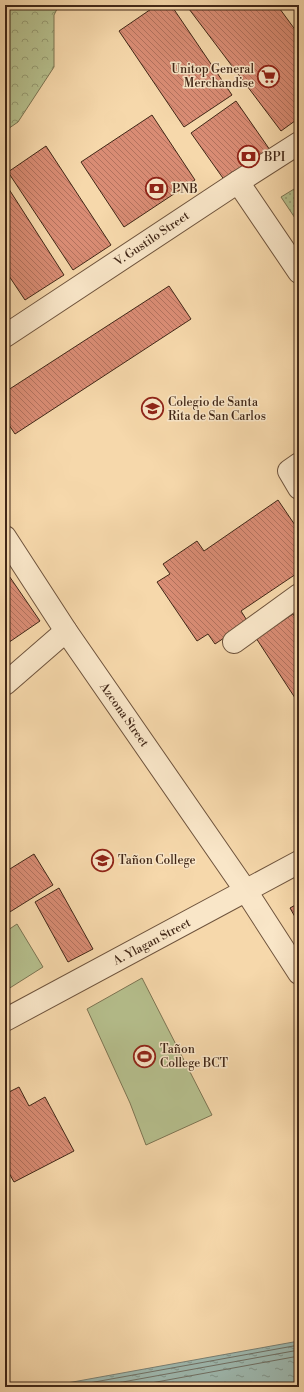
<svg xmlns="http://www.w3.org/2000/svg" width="304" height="1392" viewBox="0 0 304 1392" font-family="'Libre Bodoni',serif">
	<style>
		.green { fill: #b6c08e; stroke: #7c7452 }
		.forest { fill: url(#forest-crowns); stroke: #7c7452 }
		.park { fill: url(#park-dots); stroke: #7c7452 }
		.water { fill: url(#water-ripples); stroke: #797f73 }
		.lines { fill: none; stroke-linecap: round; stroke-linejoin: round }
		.shore { stroke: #707064; stroke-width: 1 }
		.building { fill: url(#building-back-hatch); stroke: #412717 }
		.minor-casing { stroke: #6e533c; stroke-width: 24 }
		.minor { stroke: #f9e6c8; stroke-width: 22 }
		.labels { text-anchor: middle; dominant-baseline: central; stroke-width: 3; stroke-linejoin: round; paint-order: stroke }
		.poi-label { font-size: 12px; fill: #412717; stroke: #f9e6c8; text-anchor: start }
		.street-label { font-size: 12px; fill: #412717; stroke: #f9e6c8 }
	</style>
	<defs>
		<pattern id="forest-crowns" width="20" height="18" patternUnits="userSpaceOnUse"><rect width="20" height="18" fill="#b6c08e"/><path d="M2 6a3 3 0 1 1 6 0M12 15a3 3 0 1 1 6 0" fill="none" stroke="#969c73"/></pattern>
		<pattern id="park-dots" width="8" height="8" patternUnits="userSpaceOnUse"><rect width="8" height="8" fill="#b6c08e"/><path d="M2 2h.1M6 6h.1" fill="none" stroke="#969c73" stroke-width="1.8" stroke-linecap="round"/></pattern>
		<pattern id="water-ripples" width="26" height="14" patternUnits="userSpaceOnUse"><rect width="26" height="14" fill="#9eb9b0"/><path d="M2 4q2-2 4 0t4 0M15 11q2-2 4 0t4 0" fill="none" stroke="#82968e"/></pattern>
		<pattern id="building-back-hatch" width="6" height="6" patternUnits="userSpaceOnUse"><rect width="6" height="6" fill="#d98c74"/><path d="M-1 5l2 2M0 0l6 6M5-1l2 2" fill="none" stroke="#b2725e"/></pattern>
	</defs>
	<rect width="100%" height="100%" fill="#f6d8ab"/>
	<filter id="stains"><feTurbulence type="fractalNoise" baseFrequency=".005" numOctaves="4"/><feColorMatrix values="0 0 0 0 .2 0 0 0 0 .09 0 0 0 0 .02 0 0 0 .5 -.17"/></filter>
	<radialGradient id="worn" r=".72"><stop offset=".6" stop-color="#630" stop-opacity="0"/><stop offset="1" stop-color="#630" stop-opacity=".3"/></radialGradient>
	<g class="green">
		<path d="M17,924L43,967L5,991V932Z"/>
		<path d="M142,978L212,1115L146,1145L130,1103L87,1009Z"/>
	</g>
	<path class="forest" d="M5,5H59L54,15V67L18,122L5,131Z"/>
	<path class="park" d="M299,186V224L281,197Z"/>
	<path class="water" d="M299,1341V1387H45Z"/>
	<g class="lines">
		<g class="shore">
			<path d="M67,1387L299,1345"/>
			<path d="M95,1387L299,1350"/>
			<path d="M129,1387L299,1356"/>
		</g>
	</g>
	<g class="building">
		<path d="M157,5H171L232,95L184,127L119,31Z"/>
		<path d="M186,5H277L299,35V118L281,131Z"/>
		<path d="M236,101L270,150L225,181L191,133Z"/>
		<path d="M152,115L195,180L124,227L81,162Z"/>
		<path d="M46,146L111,245L73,270L8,172Z"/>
		<path d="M5,183L64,275L25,300L5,270Z"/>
		<path d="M169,286L191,319L15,434L5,419V392Z"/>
		<path d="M278,500L299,531V572L241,611L248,622L215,644L208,634L197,641L157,582L170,574L163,564L197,541L204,551Z"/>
		<path d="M5,570L40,621L5,645Z"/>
		<path d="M293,614L299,624V704L256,638Z"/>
		<path d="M34,854L53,885L5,915V872Z"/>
		<path d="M59,888L93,949L68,962L35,902Z"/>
		<path d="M299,903V924L290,908Z"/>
		<path d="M19,1087L29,1106L45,1097L74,1151L14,1182L5,1166V1117L8,1116L5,1111V1094Z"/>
	</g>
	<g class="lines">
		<defs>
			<g id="minor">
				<path d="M238,182L299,272"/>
				<path d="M5,336L238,182L299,143"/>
				<path d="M299,464L289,471L299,488"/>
				<path d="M5,537L66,631L246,891L299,973"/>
				<path d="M234,642L299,595"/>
				<path d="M5,684L66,631"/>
				<path d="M5,1020L299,862"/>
			</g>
		</defs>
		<use href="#minor" class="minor-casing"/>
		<use href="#minor" class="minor"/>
	</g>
	<defs>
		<symbol id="supermarket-ring" viewBox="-11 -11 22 22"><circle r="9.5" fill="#f9e6c8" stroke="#8f2418" stroke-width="1.5"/><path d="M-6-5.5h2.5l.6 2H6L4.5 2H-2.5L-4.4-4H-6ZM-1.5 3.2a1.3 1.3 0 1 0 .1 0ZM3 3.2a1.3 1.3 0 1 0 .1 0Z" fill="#8f2418"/></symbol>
		<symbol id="bank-ring" viewBox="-11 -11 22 22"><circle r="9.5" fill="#f9e6c8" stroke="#8f2418" stroke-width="1.5"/><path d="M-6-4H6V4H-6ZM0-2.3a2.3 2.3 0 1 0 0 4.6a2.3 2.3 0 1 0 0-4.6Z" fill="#8f2418"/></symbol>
		<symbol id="school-ring" viewBox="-11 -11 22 22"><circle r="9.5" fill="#f9e6c8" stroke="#8f2418" stroke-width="1.5"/><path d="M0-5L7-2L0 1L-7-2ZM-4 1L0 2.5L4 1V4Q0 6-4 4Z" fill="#8f2418"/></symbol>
		<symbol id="university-ring" viewBox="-11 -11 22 22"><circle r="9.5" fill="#f9e6c8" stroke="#8f2418" stroke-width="1.5"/><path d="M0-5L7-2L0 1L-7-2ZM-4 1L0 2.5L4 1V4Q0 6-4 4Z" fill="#8f2418"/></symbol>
		<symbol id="stadium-ring" viewBox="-11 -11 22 22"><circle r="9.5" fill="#f9e6c8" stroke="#8f2418" stroke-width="1.5"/><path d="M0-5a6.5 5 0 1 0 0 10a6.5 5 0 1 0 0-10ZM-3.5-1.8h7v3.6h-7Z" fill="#8f2418"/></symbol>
	</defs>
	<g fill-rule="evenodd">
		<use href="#supermarket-ring" x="256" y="64" width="25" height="25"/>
		<use href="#bank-ring" x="236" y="144" width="25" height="25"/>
		<use href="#bank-ring" x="144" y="176" width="25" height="25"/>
		<use href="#school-ring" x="140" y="396" width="25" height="25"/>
		<use href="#university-ring" x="90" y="848" width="25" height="25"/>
		<use href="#stadium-ring" x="132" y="1044" width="25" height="25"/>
	</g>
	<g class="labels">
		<g class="poi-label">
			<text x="254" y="69" text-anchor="end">Unitop General<tspan x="254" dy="14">Merchandise</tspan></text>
			<text x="264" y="157">BPI</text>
			<text x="172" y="189">PNB</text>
			<text x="168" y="402">Colegio de Santa<tspan x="168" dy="14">Rita de San Carlos</tspan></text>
			<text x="118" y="860">Tañon College</text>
			<text x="160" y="1049">Tañon<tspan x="160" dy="14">College BCT</tspan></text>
		</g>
		<g class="street-label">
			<text transform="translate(152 239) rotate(-34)">V. Gustilo Street</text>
			<text transform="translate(124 715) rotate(55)">Azcona Street</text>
			<text transform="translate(152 942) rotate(-28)">A. Ylagan Street</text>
		</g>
	</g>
	<rect width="304" height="1392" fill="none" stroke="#f6d8ab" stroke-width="20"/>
	<rect x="6" y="6" width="292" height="1380" fill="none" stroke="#412717" stroke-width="2"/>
	<rect x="10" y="10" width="284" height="1372" fill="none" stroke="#412717"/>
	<rect width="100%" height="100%" filter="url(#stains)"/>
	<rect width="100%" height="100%" fill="url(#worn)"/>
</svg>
